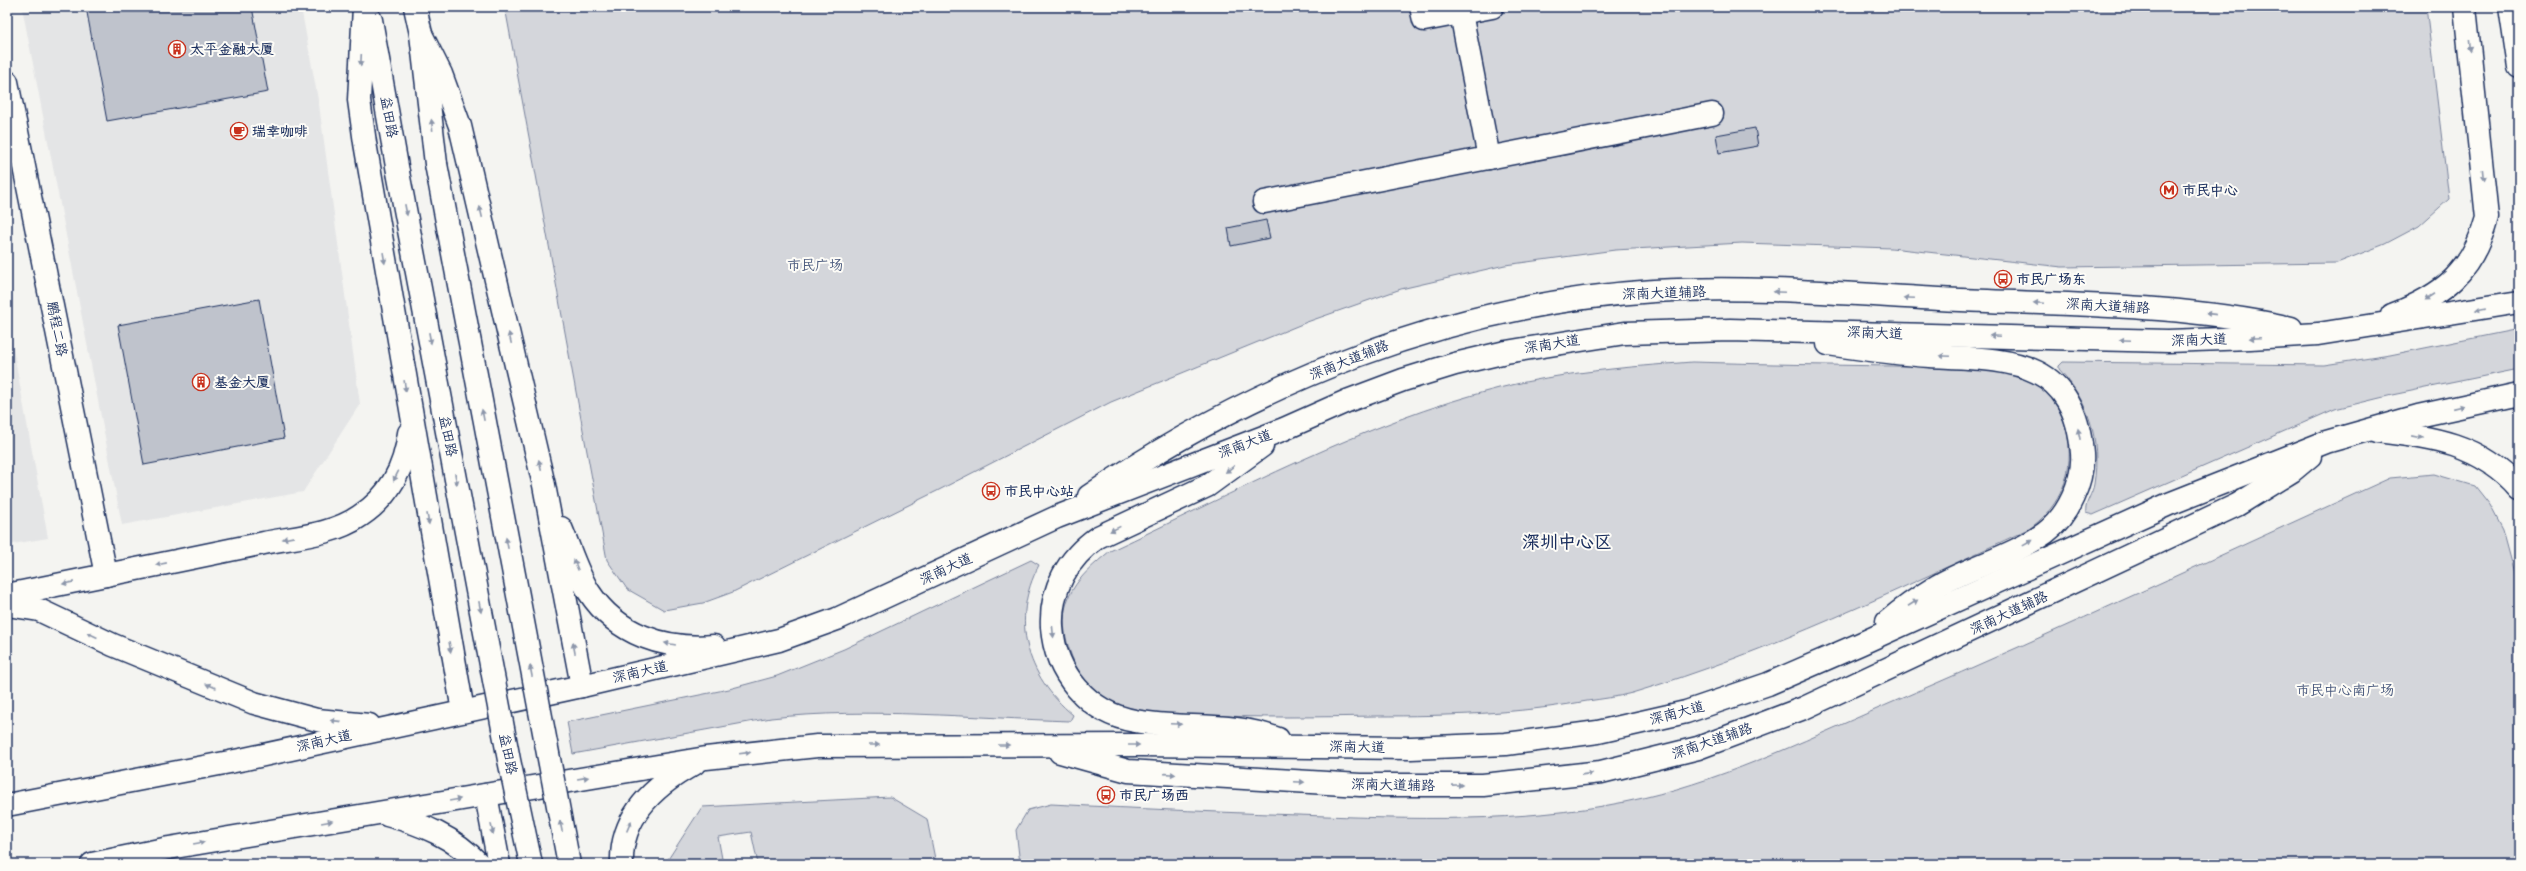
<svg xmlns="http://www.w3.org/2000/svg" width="2526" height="871" viewBox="0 0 2526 871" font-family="Sriracha,'LXGW WenKai TC',sans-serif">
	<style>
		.built { fill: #e4e5e6 }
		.green { fill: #d4d6db; stroke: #78829c }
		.building { fill: #bfc3cc; stroke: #1b2f5e }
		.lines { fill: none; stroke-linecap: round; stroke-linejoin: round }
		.minor-casing { stroke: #1b2f5e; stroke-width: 25 }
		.major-casing { stroke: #1b2f5e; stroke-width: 25 }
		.minor { stroke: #fdfcf7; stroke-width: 22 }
		.major { stroke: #fdfcf7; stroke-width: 22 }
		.major-bridge-casing { stroke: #1b2f5e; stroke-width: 25; stroke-linecap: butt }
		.major-bridge { stroke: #fdfcf7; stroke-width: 22 }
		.oneway { fill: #8c96aa }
		.labels { text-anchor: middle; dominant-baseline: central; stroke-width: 4; stroke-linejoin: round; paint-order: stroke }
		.poi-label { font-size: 14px; font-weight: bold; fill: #1b2f5e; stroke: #fdfcf7; text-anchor: start }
		.street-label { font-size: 14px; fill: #1b2f5e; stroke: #fdfcf7 }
		.park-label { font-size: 14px; fill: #49597d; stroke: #fdfcf7 }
		.district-label { font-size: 18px; font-weight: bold; fill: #1b2f5e; stroke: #fdfcf7 }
	</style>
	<rect width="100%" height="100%" fill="#f4f4f1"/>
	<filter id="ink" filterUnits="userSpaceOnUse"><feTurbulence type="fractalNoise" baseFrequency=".025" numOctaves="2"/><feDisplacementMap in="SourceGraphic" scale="8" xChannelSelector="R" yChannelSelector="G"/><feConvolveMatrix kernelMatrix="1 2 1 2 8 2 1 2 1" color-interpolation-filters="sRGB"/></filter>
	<g filter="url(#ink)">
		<g class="built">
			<path d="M22,7H301L319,105L360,404L303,492L122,525Z"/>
			<path d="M7,315L48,538L7,545Z"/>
		</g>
		<g class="green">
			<path d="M505,7H2426L2449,199L2419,226L2385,244L2337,263L2062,267L1891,248L1742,243L1615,250L1505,265L1401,289L1307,322L1111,402L937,491L733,592L703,603L664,610L627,589L607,560Z"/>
			<path d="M2519,329V369L2392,395L2335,409L2093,515L2086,513C2084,504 2093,493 2094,484C2101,439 2089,402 2059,369V366L2063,362L2324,365L2390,355Z"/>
			<path d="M1692,362C1759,364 1825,365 1892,366C1936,367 1988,362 2029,380C2053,390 2068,422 2069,447C2071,481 2057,509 2029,529C1899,589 1770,652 1632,693C1617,697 1602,699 1587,701C1517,714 1446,716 1376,716C1317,717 1257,718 1198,715C1172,714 1138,717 1113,705C1089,693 1074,668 1067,642C1056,599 1078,577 1110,551C1235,493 1364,422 1499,388C1562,372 1627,367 1692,362Z"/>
			<path d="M2434,474L2475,486L2490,505L2503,530L2519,589V864H1020L1016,830L1028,810L1051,804C1143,809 1234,813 1326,816C1431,820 1540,822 1643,798C1732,777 1816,735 1900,699C2065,628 2227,552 2390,478Z"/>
			<path d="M1031,560L1039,565C1010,620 1026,676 1073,715L1070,721C972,718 869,707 771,718L573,754L567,722L729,689L777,676L844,649Z"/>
			<path d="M890,797L927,819L936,864H758L751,832L718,837L723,864H665L702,807Z"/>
		</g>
		<g class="building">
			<path d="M86,7H252L268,92L107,121Z"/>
			<path d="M1755,128L1758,146L1719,153L1716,135Z"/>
			<path d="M1266,220L1270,238L1231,246L1228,228Z"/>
			<path d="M259,299L284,438L144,465L118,325Z"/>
		</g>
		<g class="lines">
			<defs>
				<g id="minor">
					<path d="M1421,7L1424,20L1492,7"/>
					<path d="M1461,13L1489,158"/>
					<path d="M7,82L106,575L7,595"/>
					<path d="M1264,202L1712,114"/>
				</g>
				<g id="major">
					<path d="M364,7L359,100L365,143L463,711"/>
					<path d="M415,7L421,34L436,164"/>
					<path d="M2510,7L2519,67"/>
					<path d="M371,20L398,172"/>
					<path d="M421,34L441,74L460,126L544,485L582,686"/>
					<path d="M2392,315C2444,295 2472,272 2487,218L2465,7"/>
					<path d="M1828,344C1862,349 1896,354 1930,356C2006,360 2074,356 2082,453C2084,481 2068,516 2045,533C2013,556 1973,566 1939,585C1921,596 1903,608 1887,622"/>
					<path d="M2377,431C2431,437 2481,444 2519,488"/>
					<path d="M1262,446L1207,486L1098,537C1068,558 1050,589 1052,627C1055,673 1088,713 1135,721C1183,730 1232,721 1278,739"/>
					<path d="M1089,496C1256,382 1450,304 1654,291C1755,285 1859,295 1961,300C2071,305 2183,304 2291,328"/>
					<path d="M561,528C570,549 577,573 589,592C617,635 665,650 714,646"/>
					<path d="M106,575C159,565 211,554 264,543C295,537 333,535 360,516C389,497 405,467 409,433"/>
					<path d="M7,605L39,610L113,645L254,703L317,720L369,725"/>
					<path d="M1060,752L1128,771L1360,785H1483L1601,772L1698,748L1804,708L2237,505L2292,471L2310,456"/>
					<path d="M486,795L499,864"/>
					<path d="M7,805L245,759L582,686L779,640L837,619L1057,517L1284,429L1347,401L1403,380L1455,364L1506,352L1625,333L1730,330L2168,341L2250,338L2318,334L2519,302"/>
					<path d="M387,815C422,824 454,837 479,864"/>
					<path d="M92,864L169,848L706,758L817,746L1140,745L1411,748L1506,744L1598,732L1686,712L1768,684L1860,644L2169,504L2326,442L2418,416L2519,394"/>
					<path d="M622,864C620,816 655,785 694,764"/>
				</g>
			</defs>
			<use href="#minor" class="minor-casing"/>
			<use href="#major" class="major-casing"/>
			<use href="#minor" class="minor"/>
			<use href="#major" class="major"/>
			<defs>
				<g id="major-bridge">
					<path d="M436,164L569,864"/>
					<path d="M398,172L509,760L531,864"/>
				</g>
			</defs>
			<use href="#major-bridge" class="major-bridge-casing"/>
			<use href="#major-bridge" class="major-bridge"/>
		</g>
		<defs><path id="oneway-solid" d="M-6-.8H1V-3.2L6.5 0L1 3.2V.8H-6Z"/></defs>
		<g class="oneway">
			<use href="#oneway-solid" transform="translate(2470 46) rotate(84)"/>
			<use href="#oneway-solid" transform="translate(361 60) rotate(93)"/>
			<use href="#oneway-solid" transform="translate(432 125) rotate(-97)"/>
			<use href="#oneway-solid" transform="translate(2484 175) rotate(84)"/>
			<use href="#oneway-solid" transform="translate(406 210) rotate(79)"/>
			<use href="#oneway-solid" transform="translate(481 212) rotate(-103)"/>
			<use href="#oneway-solid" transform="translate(384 258) rotate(81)"/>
			<use href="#oneway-solid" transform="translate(1779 292) rotate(-178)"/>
			<use href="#oneway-solid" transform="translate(2430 297) rotate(147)"/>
			<use href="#oneway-solid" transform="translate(1909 298) rotate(-177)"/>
			<use href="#oneway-solid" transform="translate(2039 303) rotate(-177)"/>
			<use href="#oneway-solid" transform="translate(2481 309) rotate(170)"/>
			<use href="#oneway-solid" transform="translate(2211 314) rotate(-174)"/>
			<use href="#oneway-solid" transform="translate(1995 336) rotate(-178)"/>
			<use href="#oneway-solid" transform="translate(430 338) rotate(79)"/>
			<use href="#oneway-solid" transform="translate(510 338) rotate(-103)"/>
			<use href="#oneway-solid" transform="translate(2255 338) rotate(177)"/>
			<use href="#oneway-solid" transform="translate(2125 340) rotate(-178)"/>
			<use href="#oneway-solid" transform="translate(1945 356) rotate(-177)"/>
			<use href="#oneway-solid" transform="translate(405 386) rotate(81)"/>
			<use href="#oneway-solid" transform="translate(2458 407) rotate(-13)"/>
			<use href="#oneway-solid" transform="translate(483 415) rotate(-101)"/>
			<use href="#oneway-solid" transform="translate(2079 434) rotate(-101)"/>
			<use href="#oneway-solid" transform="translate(2418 437) rotate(11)"/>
			<use href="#oneway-solid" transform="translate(540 465) rotate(-103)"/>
			<use href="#oneway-solid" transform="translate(1230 469) rotate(143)"/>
			<use href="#oneway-solid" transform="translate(396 476) rotate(117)"/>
			<use href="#oneway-solid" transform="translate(456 479) rotate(79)"/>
			<use href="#oneway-solid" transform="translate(428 519) rotate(80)"/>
			<use href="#oneway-solid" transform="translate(1115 529) rotate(154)"/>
			<use href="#oneway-solid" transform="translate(288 538) rotate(169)"/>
			<use href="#oneway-solid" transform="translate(507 543) rotate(-101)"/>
			<use href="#oneway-solid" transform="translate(2028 543) rotate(-29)"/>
			<use href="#oneway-solid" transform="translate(161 564) rotate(169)"/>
			<use href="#oneway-solid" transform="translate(576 565) rotate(-112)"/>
			<use href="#oneway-solid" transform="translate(68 583) rotate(169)"/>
			<use href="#oneway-solid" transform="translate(1913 603) rotate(-33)"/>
			<use href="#oneway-solid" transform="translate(480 607) rotate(79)"/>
			<use href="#oneway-solid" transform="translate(1053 632) rotate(84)"/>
			<use href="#oneway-solid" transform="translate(92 635) rotate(-155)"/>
			<use href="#oneway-solid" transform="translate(670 644) rotate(-170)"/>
			<use href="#oneway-solid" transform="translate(450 647) rotate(80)"/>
			<use href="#oneway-solid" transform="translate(574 648) rotate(-101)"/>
			<use href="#oneway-solid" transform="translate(531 671) rotate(-101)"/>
			<use href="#oneway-solid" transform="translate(211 686) rotate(-157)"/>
			<use href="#oneway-solid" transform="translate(336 721) rotate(-174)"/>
			<use href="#oneway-solid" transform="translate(1176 724) rotate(3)"/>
			<use href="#oneway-solid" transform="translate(874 745)"/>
			<use href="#oneway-solid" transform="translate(1004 745)"/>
			<use href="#oneway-solid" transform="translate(1134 745)"/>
			<use href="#oneway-solid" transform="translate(745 753) rotate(-7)"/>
			<use href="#oneway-solid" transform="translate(1170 774) rotate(4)"/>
			<use href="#oneway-solid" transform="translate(1587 774) rotate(-8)"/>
			<use href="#oneway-solid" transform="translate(583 778) rotate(-9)"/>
			<use href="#oneway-solid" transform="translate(1299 782) rotate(3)"/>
			<use href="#oneway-solid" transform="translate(1457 785) rotate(-1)"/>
			<use href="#oneway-solid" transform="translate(455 800) rotate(-10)"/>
			<use href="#oneway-solid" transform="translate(327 822) rotate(-10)"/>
			<use href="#oneway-solid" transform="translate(561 826) rotate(-102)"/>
			<use href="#oneway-solid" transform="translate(629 826) rotate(-67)"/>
			<use href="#oneway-solid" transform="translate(492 829) rotate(79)"/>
			<use href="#oneway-solid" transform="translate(199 843) rotate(-10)"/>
		</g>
	</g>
	<defs>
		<symbol id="building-ring" viewBox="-11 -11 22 22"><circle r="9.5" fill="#fdfcf7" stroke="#c8321e" stroke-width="1.5"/><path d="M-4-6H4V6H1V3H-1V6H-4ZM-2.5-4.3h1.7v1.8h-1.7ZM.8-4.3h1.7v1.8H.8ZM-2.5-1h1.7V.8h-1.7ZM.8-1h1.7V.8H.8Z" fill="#c8321e"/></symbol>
		<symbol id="cafe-ring" viewBox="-11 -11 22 22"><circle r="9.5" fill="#fdfcf7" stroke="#c8321e" stroke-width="1.5"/><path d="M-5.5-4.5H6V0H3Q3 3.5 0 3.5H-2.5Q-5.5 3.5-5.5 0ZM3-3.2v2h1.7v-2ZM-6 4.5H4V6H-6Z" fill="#c8321e"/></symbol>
		<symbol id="metro-ring" viewBox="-11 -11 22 22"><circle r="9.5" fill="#fdfcf7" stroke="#c8321e" stroke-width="1.5"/><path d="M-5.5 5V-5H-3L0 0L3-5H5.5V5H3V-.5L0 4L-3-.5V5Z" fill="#c8321e"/></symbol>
		<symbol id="bus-ring" viewBox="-11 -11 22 22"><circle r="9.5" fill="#fdfcf7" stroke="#c8321e" stroke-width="1.5"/><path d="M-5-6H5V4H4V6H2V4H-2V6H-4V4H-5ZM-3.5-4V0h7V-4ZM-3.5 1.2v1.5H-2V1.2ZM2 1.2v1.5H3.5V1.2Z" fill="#c8321e"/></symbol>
	</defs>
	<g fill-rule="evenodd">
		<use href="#building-ring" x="167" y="39" width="20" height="20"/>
		<use href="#cafe-ring" x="229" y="121" width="20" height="20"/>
		<use href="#metro-ring" x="2159" y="180" width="20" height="20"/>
		<use href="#bus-ring" x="1993" y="269" width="20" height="20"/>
		<use href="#building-ring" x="191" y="372" width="20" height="20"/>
		<use href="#bus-ring" x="981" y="481" width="20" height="20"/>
		<use href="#bus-ring" x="1096" y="785" width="20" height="20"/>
	</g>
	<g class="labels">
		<g class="poi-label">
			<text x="190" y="49">太平金融大厦</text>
			<text x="252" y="131">瑞幸咖啡</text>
			<text x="2182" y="190">市民中心</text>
			<text x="2016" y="279">市民广场东</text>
			<text x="214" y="382">基金大厦</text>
			<text x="1004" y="491">市民中心站</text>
			<text x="1119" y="795">市民广场西</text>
		</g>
		<g class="street-label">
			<text transform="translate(389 117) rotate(80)">益田路</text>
			<text transform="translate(1664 293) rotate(-2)">深南大道辅路</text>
			<text transform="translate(2108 306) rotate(3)">深南大道辅路</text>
			<text transform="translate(57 329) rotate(79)">鹏程二路</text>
			<text transform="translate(1875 333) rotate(2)">深南大道</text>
			<text transform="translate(2199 340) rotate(-2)">深南大道</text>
			<text transform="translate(1552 344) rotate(-9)">深南大道</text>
			<text transform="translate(1349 360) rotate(-22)">深南大道辅路</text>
			<text transform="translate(448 436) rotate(79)">益田路</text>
			<text transform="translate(1245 444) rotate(-21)">深南大道</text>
			<text transform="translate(946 569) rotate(-25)">深南大道</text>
			<text transform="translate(2009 613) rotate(-25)">深南大道辅路</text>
			<text transform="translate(640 672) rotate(-13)">深南大道</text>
			<text transform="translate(1677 713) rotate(-15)">深南大道</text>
			<text transform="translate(324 741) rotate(-13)">深南大道</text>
			<text transform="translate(1712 741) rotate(-19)">深南大道辅路</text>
			<text transform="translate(1357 747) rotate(1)">深南大道</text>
			<text transform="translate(508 754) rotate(79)">益田路</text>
			<text transform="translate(1393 785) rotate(1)">深南大道辅路</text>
		</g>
		<g class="park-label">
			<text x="815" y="265">市民广场</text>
			<text x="2345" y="690">市民中心南广场</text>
		</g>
		<g class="district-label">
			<text x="1567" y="542">深圳中心区</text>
		</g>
	</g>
	<rect width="2526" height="871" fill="none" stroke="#fdfcf7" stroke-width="24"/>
	<rect x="12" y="12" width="2502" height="847" fill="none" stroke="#1b2f5e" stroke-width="1.5" filter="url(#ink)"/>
</svg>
